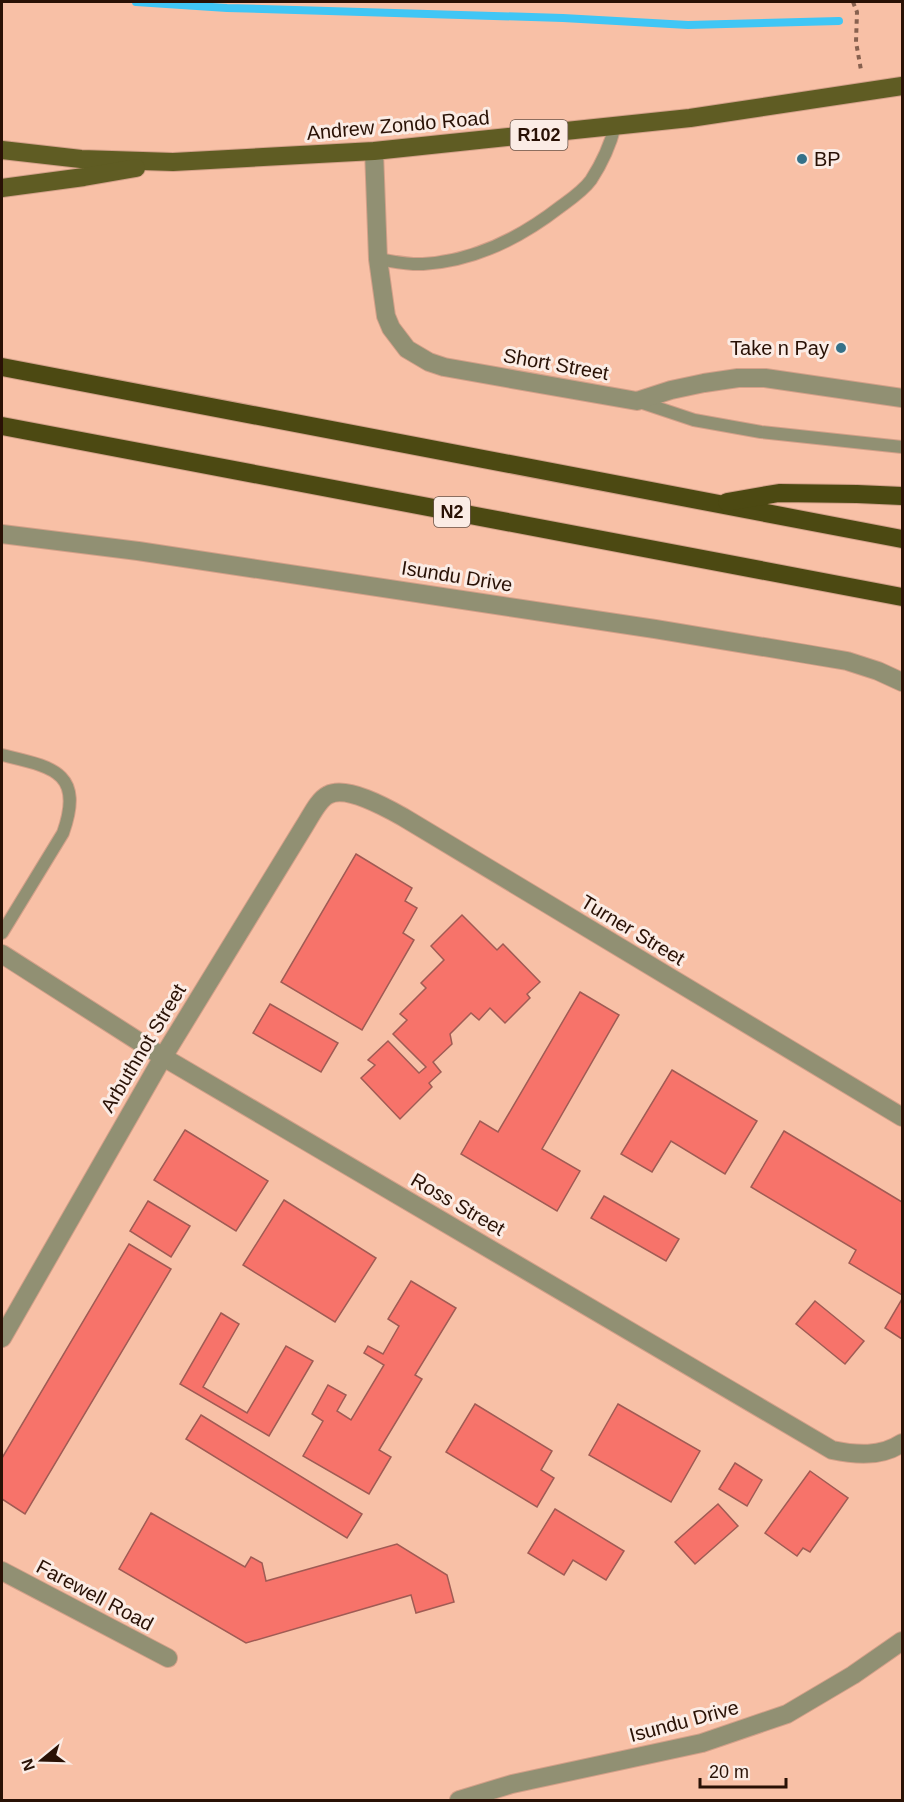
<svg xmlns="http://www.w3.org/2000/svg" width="904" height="1802" viewBox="0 0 904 1802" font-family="Helvetica,sans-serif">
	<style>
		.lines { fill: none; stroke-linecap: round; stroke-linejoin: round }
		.stream { stroke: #40c6f5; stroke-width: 8 }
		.building { fill: #f7736a; stroke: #a05b54; stroke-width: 1.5 }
		.lane-casing { stroke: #d3a089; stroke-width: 14 }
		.street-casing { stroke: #d3a089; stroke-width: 20 }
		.primary-casing { stroke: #d3a089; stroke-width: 20 }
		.highway-casing { stroke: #d3a089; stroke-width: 20 }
		.path { stroke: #88614f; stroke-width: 4; stroke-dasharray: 4.5 4.5; stroke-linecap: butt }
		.lane { stroke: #919073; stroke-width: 12 }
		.street { stroke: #919073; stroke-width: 18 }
		.primary { stroke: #5f5c23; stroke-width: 18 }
		.highway { stroke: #4c4912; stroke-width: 18 }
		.poi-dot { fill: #357189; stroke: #fbece5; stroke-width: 2 }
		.labels { text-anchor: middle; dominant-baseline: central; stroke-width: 6; stroke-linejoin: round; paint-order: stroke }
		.shield { fill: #fbece5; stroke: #685348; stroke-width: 1.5 }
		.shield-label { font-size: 18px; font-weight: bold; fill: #291105 }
		.street-label { font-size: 20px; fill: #291105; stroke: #fbece5 }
		.poi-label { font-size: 20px; fill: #291105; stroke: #fbece5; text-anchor: start }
	</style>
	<rect width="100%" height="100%" fill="#f8c0a6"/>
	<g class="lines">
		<path class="stream" d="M136,2L227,8L563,18L688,25L839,21"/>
	</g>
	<g class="building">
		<path d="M356,854L412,888L405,901L417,908L403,933L414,940L362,1030L281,982Z"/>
		<path d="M462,915L497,950L503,944L540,982L527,994L530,998L505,1023L490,1008L479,1020L471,1013L450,1034L452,1044L433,1062L441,1072L429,1083L432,1087L400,1119L361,1078L375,1065L368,1060L388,1041L419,1073L426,1067L393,1034L407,1020L400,1014L426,988L421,983L444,960L431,946Z"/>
		<path d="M580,992L619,1015L542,1149L580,1171L557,1211L461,1154L480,1121L498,1132Z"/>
		<path d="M270,1004L338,1043L321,1072L253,1033Z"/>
		<path d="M672,1070L757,1121L725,1174L671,1141L652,1172L621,1154Z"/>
		<path d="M185,1130L268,1181L236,1231L154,1180Z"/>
		<path d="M784,1131L902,1202V1295L849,1263L856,1250L751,1187Z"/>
		<path d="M604,1196L679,1239L666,1261L591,1218Z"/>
		<path d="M284,1200L376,1258L335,1322L243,1265Z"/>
		<path d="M148,1201L190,1226L171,1257L130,1231Z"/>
		<path d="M129,1244L171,1269L25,1514L2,1499V1458Z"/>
		<path d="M411,1281L456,1308L415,1375L422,1379L379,1450L391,1457L369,1494L303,1456L323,1421L312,1414L328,1385L346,1395L337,1411L351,1420L384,1365L364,1353L368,1346L383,1354L399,1326L388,1319Z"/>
		<path d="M902,1299V1339L885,1328Z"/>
		<path d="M815,1301L864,1341L845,1364L796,1324Z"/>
		<path d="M221,1313L239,1324L203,1387L247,1413L286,1346L313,1361L269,1436L180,1384Z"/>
		<path d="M475,1404L552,1451L541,1470L554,1478L537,1507L446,1452Z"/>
		<path d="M618,1404L700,1451L671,1502L589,1455Z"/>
		<path d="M201,1415L362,1514L347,1538L186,1439Z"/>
		<path d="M735,1463L762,1480L747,1506L719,1489Z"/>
		<path d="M810,1471L848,1498L810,1552L803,1548L797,1556L765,1533Z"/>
		<path d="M718,1504L738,1526L695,1564L675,1542Z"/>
		<path d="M555,1509L624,1551L606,1580L573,1560L564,1575L528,1553Z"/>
		<path d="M151,1513L245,1567L251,1557L262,1563L266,1581L397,1544L447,1575L454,1602L416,1613L411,1595L246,1643L119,1569Z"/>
	</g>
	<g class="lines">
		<defs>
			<g id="lane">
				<path d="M378,259C392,261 408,265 423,264C474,261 520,238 560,207C571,199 583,191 591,180C602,163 610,146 615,126"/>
				<path d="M637,401L694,420L761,432L902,447"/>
				<path d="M2,755C51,767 85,771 63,833L2,933"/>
			</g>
			<g id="street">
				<path d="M374,151L378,259L386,316L391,328L407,349L429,362L444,367L637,401L671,390L704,383L738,378H765L902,398"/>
				<path d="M2,534L138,551L655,629L806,654L847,661L878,671L902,682"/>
				<path d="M2,954L163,1057L832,1450C856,1455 881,1457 902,1443"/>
				<path d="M2,1338L163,1057L305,825C311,816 318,800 328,795C346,785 387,808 403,817L902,1117"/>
				<path d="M2,1571L168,1658"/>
				<path d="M459,1800L512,1784L702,1743L787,1714L853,1675L902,1641"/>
			</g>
			<g id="primary">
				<path d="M2,150L81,159L173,162L374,151L690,118L902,86"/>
				<path d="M2,188L84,177L136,168"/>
			</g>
			<g id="highway">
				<path d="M2,367L902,539"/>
				<path d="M2,426L902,597"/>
				<path d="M727,502L779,493L857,494L902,496"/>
			</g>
		</defs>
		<use href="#lane" class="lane-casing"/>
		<use href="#street" class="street-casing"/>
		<use href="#primary" class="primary-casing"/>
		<use href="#highway" class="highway-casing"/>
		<path class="path" d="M853,2L857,12L856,42L861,70"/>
		<use href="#lane" class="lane"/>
		<use href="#street" class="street"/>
		<use href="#primary" class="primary"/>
		<use href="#highway" class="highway"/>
	</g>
	<g class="poi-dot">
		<circle cx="802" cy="159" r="6"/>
		<circle cx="841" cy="348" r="6"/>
	</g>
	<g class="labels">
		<g class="shield">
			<rect x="510.5" y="120" width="57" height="30" rx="4.5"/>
			<rect x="434" y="497" width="36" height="30" rx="4.5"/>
		</g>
		<g class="shield-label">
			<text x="539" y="135">R102</text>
			<text x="452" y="512">N2</text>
		</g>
		<g class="street-label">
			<text transform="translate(398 125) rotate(-5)">Andrew Zondo Road</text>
			<text transform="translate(556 364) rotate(10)">Short Street</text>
			<text transform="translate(457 576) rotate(9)">Isundu Drive</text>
			<text transform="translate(633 930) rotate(31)">Turner Street</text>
			<text transform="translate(143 1048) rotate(-59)">Arbuthnot Street</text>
			<text transform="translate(458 1204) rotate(30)">Ross Street</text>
			<text transform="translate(95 1595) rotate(28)">Farewell Road</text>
			<text transform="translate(684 1721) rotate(-15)">Isundu Drive</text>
		</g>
		<g class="poi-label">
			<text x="814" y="159">BP</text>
			<text x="829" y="348" text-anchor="end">Take n Pay</text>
		</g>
	</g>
	<rect width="904" height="1802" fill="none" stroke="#291105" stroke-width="6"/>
	<g transform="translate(42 1760) rotate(251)" stroke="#fbece5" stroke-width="4.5" paint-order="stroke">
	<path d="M0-4.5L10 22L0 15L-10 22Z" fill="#291105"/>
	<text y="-9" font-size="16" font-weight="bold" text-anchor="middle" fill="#291105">N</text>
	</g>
	<path d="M700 1778v9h86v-9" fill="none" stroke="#291105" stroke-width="3"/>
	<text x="709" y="1778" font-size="18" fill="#291105" stroke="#fbece5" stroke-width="4.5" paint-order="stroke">20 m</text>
</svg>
